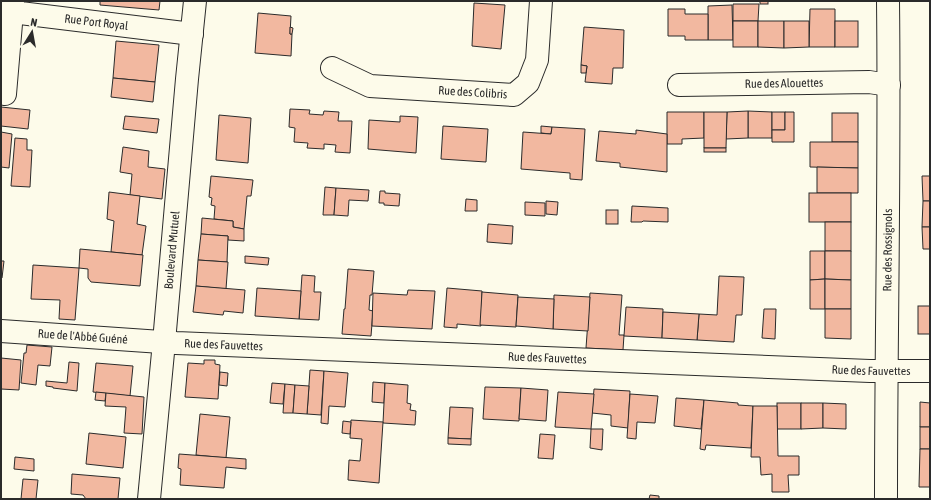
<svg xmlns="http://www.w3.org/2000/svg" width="931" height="500" viewBox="0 0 931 500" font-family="'Asap Condensed',sans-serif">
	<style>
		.building { fill: #f2b8a0; stroke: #2b2b2b }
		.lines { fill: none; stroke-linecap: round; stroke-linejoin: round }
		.minor-casing { stroke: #2b2b2b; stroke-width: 24 }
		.minor { stroke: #fdfbea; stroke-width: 22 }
		.labels { text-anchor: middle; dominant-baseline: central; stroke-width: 3; stroke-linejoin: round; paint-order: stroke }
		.street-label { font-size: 12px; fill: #2b2b2b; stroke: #fdfbea }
	</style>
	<rect width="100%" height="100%" fill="#fdfbea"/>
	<g class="building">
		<path d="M100,1H160L159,10L100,5Z"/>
		<rect x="760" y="1" width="8" height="3"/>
		<path d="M474,3L505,5L501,49L472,46Z"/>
		<path d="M733,4H759L758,21H733Z"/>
		<path d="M732,5L733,40H708V6Z"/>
		<path d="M668,9H685V14H708V40H685V36H668Z"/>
		<path d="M810,9H835V47H809Z"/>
		<path d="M258,13L291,16L290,34H292L291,56L255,53Z"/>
		<rect x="733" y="21" width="25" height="26"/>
		<path d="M758,21H784V48L758,47Z"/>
		<path d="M784,21H809V47L784,48Z"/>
		<rect x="835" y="21" width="23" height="26"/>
		<path d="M290,27L293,28L292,34H290Z"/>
		<path d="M584,27L624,30L623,68H613L612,84L585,82L587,66L581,65Z"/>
		<path d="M116,41L159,45L155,82L113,78Z"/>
		<path d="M581,65L587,66L586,73H581Z"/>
		<path d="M113,78L155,82L153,102L111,97Z"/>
		<path d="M1,107L30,110L28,129L1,126Z"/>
		<path d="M290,109L310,110L309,114L323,115L324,111L339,112L338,121H352L350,153L335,152L336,145L324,144V149L307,148L308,143L294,142L295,128L289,127Z"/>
		<path d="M748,111L772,112V138H748Z"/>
		<path d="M748,111V138L726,139L727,112Z"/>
		<path d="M667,112H704V138L682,139V144H667Z"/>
		<path d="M704,112H727L726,148H704Z"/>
		<rect x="772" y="112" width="13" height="18"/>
		<path d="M785,112H794V142H772V130H785Z"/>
		<rect x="832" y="113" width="26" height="29"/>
		<path d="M219,115L251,118L248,163L216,160Z"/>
		<path d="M125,116L159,119L157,133L123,129Z"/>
		<path d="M400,116L418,117L416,153L368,149L369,120L400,122Z"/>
		<path d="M443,126L488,129L486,162L441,159Z"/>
		<path d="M541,126L552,127L551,134L541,133Z"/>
		<path d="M552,127L585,129L582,180L570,179V173L521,169L523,132L551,134Z"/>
		<path d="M636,130L667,134V172L620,167V163L596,161L599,131L636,134Z"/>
		<path d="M1,132L12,134L9,168L1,167Z"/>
		<path d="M15,138L27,139V150H32L30,187L11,186Z"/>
		<path d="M810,142H858V168L810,167Z"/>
		<path d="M123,147L149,151L148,167L165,169L162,199L130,195L132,174L120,172Z"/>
		<rect x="704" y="148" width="22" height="4"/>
		<path d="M817,167L858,168V193H817Z"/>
		<path d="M211,176L253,180L251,196H247L244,229L233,227V221L214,219L215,206L211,205L212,198L209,197Z"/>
		<path d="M922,176H930V201H923Z"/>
		<path d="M325,187L336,188L334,215H323Z"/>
		<path d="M336,188L369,190L368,201L349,200L348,216L334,215Z"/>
		<path d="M380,191H385V193L400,194L399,206L384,205V203H379Z"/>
		<path d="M109,192L140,196L137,224L146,226L142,255L111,252L114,221L107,219Z"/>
		<rect x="809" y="193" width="42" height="29"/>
		<path d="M466,199L477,200V211H465Z"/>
		<path d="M546,201L558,202L557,215L546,214Z"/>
		<path d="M923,201H930V227H922Z"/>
		<path d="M525,202L545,203V216L525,215Z"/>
		<path d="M632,206L668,208V222L643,221L642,222H631Z"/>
		<rect x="606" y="210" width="12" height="14"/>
		<path d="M202,218L233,221V227L244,229V241L228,240V236L201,234Z"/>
		<rect x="825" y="222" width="26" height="29"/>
		<path d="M488,224L513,226L512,244L487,242Z"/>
		<path d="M922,227H930V249H923Z"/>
		<path d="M201,234L228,236L227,262L198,260Z"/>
		<path d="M80,249L143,255L140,286L91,282L88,278V269L79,268Z"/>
		<path d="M810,251H825V279L810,280Z"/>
		<path d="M825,251H851V280L825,279Z"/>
		<path d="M245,256L269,258L268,265L245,263Z"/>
		<path d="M198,260L228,262L226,289L196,286Z"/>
		<path d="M1,261H4L2,278H1Z"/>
		<path d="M33,265L79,268L75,320L59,319L60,300L31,299Z"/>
		<path d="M348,269L374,271L372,295H370L369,310L373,311L371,336L342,334L344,309H345Z"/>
		<path d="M302,275L315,276L314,292H321L319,320L299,319Z"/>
		<path d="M719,276L744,277L742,315H736L734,342L697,340L699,314L717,315Z"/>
		<path d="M825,279V309H810V280Z"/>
		<path d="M825,279L851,280V309H825Z"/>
		<path d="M196,286L245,290L243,313L224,311L223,315L193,312Z"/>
		<path d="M257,288L301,291L299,319L255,316Z"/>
		<path d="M447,288L482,291L481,326L457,324V328L444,327Z"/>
		<path d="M408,290L435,291L432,329L372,326L373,293L407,295Z"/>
		<path d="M482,292L518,295L516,327L480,325Z"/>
		<path d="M590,293L622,295L619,335H624L623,350L586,348Z"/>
		<path d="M554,295L590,297L588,331L553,329Z"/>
		<path d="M518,297L554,299L553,329L516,326Z"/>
		<rect x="918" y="306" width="12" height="28"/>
		<path d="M626,307L663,309L662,338L624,336Z"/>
		<path d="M764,309H776L775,339L762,338Z"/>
		<path d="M825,309H851V339L825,338Z"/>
		<path d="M663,312L699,314L697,340L662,338Z"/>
		<path d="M27,345L52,347L50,366L38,365L36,385L21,383L24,353H26Z"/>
		<path d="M1,358L21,360L19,390L1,389Z"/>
		<path d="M204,360H215V364L220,365L218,399L185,397L188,363L204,364Z"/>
		<path d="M69,362L79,363L77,391L53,388V387L46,386V381L67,383Z"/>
		<path d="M96,363L133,366L130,396L93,392Z"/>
		<path d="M310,370L324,371L321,415L307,414Z"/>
		<path d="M324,371L348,373L345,407L329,406L328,424L321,423Z"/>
		<path d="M220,372L228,373L227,386L219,385Z"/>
		<path d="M373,382L385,383L384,403L372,402Z"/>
		<path d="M272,383L285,384L283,404L270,403Z"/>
		<path d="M385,383L408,385L407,403L411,404L410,410L416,411L415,425L383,423Z"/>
		<path d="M285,384L295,385L293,413H283Z"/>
		<path d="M295,385L309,386L307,414L293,413Z"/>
		<path d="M485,387L521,388L519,421L483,419Z"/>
		<path d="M521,388L548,390L546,421L519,419Z"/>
		<path d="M594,389L630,391L628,428L611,426V415L592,413Z"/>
		<path d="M96,392L106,393L105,401L95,400Z"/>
		<path d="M558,392L594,394L591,429L555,427Z"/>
		<path d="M106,393L144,397L142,434L124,433L126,407L105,406Z"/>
		<path d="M630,394L658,396L655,423L637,422L636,439L627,438Z"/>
		<path d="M676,398L704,400L701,429L674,426Z"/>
		<path d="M704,400L738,403V405L753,406L751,448L706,445L705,450L700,449Z"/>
		<path d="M920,402L930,403V427H920Z"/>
		<rect x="777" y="403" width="24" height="26"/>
		<path d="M801,403H823V428L801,429Z"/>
		<path d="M823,403L846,404V429L823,428Z"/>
		<path d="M753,406H777L778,456H799V475H788L789,492H772V474L761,475L760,457H751Z"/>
		<path d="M450,407L473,408L471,439L448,438Z"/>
		<path d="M200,414L230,417L226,458L196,455Z"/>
		<path d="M351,420L383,422L379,483L348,480L349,460L360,461L362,439L350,438Z"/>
		<path d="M343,421L351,422L350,434L342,433Z"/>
		<rect x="920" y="427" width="10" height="22"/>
		<path d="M591,429H603L602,450L590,448Z"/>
		<path d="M89,433L126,437L123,468L86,464Z"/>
		<path d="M540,434L555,435L553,459L538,458Z"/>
		<path d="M448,438L471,439V445L448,444Z"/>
		<path d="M920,449H930V487H919Z"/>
		<path d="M179,454L246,459V469L226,467L224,488L180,485L181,469L178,468Z"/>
		<path d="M15,457L34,459V471L14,469Z"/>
		<path d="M72,474L120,478L118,499H86L83,495L71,494Z"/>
		<path d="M23,479L38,480L36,499H21Z"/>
		<path d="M650,495L659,496V499H649Z"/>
	</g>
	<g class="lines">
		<defs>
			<g id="minor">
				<path id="s1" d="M13,1L12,12L192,34"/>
				<path id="s2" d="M332,68L370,86L514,95L528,83L537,60L541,1"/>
				<path id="s3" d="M679,85L869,82L889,85"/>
				<path d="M1,93L5,94L12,12"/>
				<path id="s4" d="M1,331L176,343L870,371H930"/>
				<path id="s5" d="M149,499L164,342L187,79L195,1"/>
				<path id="s6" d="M886,499C886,333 890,167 888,1"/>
			</g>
		</defs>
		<use href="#minor" class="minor-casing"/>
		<use href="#minor" class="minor"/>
	</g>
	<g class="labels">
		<g class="street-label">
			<text stroke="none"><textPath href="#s1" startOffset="96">Rue Port Royal</textPath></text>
			<text stroke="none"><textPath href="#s3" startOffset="105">Rue des Alouettes</textPath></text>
			<text stroke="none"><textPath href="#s2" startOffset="145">Rue des Colibris</textPath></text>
			<text stroke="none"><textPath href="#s5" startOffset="250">Boulevard Mutuel</textPath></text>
			<text stroke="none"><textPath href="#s6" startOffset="249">Rue des Rossignols</textPath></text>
			<text stroke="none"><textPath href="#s4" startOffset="82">Rue de l'Abbé Guéné</textPath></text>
			<text stroke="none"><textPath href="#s4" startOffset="223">Rue des Fauvettes</textPath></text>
			<text stroke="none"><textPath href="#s4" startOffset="547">Rue des Fauvettes</textPath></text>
			<text stroke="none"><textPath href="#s4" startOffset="871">Rue des Fauvettes</textPath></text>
		</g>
	</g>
	<rect width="931" height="500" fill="none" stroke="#2b2b2b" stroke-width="4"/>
	<g transform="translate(32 32) rotate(11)" stroke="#fdfbea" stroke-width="3" paint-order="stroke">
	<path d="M0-3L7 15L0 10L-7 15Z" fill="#2b2b2b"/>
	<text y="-6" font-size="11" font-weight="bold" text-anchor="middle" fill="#2b2b2b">N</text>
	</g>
</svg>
